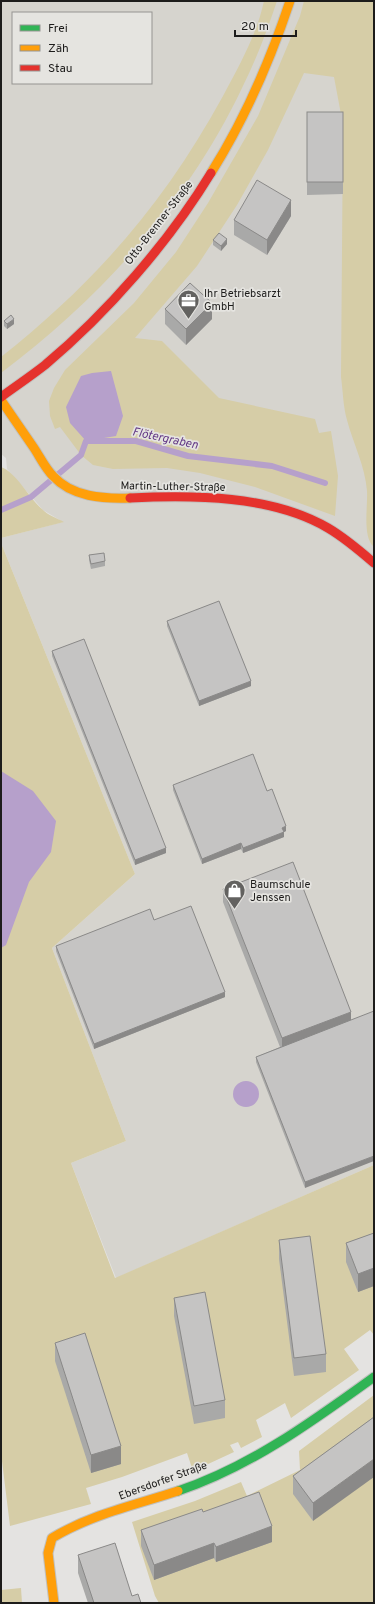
<svg xmlns="http://www.w3.org/2000/svg" width="375" height="1604" viewBox="0 0 375 1604" font-family="Overpass,sans-serif">
	<style>
		.built { fill: #d6d4ce; fill-rule: evenodd }
		.green { fill: #d6cda7 }
		.water { fill: #b6a0cb }
		.lines { fill: none; stroke-linecap: round; stroke-linejoin: round }
		.stream { stroke: #b6a0cb; stroke-width: 6 }
		.fast-casing { stroke: #c1c1bf; stroke-width: 11 }
		.slow-casing { stroke: #c1c1bf; stroke-width: 11 }
		.jam-casing { stroke: #c1c1bf; stroke-width: 11 }
		.fast { stroke: #30b455; stroke-width: 9 }
		.slow { stroke: #ff9f0a; stroke-width: 9 }
		.jam { stroke: #e5322d; stroke-width: 9 }
		.wall { fill: #a9a9a8 }
		.shaded-wall { fill: #8a8988 }
		.building { fill: #c5c4c3; stroke: #8a8988 }
		.labels { text-anchor: middle; dominant-baseline: central; stroke-width: 3.5; stroke-linejoin: round; paint-order: stroke }
		.street-label { font-size: 11px; fill: #1d1c1b; stroke: #e5e4e0 }
		.poi-label { font-size: 11px; fill: #1d1c1b; stroke: #e5e4e0; text-anchor: start }
		.water-label { font-size: 12px; font-style: italic; fill: #643986; stroke: #e5e4e0 }
	</style>
	<rect width="100%" height="100%" fill="#e4e3e1"/>
	<path class="built" d="M1,1H374V1165L116,1278L71,1163L126,1141L52,948L135,874L1,543V538L63,522L43,510L7,469L6,458L1,454ZM13,13H151V83H13Z"/>
	<g class="green">
		<path d="M264,1H277C267,31 256,60 242,88C188,202 101,298 1,373V357C96,282 165,202 223,96C239,66 257,34 264,1Z"/>
		<path d="M304,1H374V547C362,537 368,506 367,491C365,466 353,443 347,420C343,406 343,391 341,377L343,125L334,77L304,73L268,150L237,205L197,266L135,338L162,341L219,398L315,419L319,433L331,431L338,476L335,516L255,487L200,473L167,468L113,469L93,465L81,455L60,427L55,429L50,416L49,401L54,388L65,370L134,303L176,252L208,203L258,116L300,16Z"/>
		<path d="M1,467C16,472 29,498 42,509C47,515 57,518 64,522L1,538Z"/>
		<path d="M1,543L135,874L52,948L126,1141L71,1163L115,1278L374,1165V1335L370,1330L344,1349L359,1370L291,1418L285,1403L256,1420L262,1437L241,1448L238,1442L230,1445L234,1452L193,1471L187,1453L122,1477L86,1488L91,1504L10,1526L1,1453Z"/>
		<path d="M374,1395V1603H159L155,1596L132,1522L195,1501L241,1482L247,1496L300,1470L299,1451Z"/>
		<path d="M21,1588L22,1603H1V1590Z"/>
	</g>
	<g class="water">
		<path d="M111,371L123,416L116,436L86,441L70,423L66,407L81,376L92,373Z"/>
		<path d="M1,771L33,791L56,821L51,852L29,882L6,945L1,948Z"/>
		<circle cx="246" cy="1094" r="13"/>
	</g>
	<g class="lines">
		<path class="stream" d="M1,510L31,497L81,455L86,441H136L188,456L272,466L325,483"/>
		<defs>
			<path id="fast" d="M178,1491C250,1467 313,1421 374,1377"/>
			<g id="slow">
				<path d="M211,173C245,119 270,61 290,1"/>
				<path d="M1,400C12,416 23,432 34,448C40,457 45,468 53,476C72,497 103,499 130,498"/>
				<path d="M54,1603L48,1553L52,1538C92,1514 135,1505 178,1491"/>
			</g>
			<g id="jam">
				<path d="M1,397C16,386 31,376 45,365C107,313 169,242 211,173"/>
				<path d="M130,498C193,495 272,495 328,528C345,538 359,550 374,563"/>
			</g>
		</defs>
		<use href="#fast" class="fast-casing"/>
		<use href="#slow" class="slow-casing"/>
		<use href="#jam" class="jam-casing"/>
		<use href="#fast" class="fast"/>
		<use href="#slow" class="slow"/>
		<use href="#jam" class="jam"/>
	</g>
	<g class="wall">
		<path d="M307,112H343V194L307,195Z"/>
		<path d="M291,216L267,255L234,235V220Z"/>
		<path d="M213,240L227,244L221,251L213,245Z"/>
		<path d="M165,309L212,319L186,345L165,324Z"/>
		<path d="M4,321L14,324L7,329L4,326Z"/>
		<path d="M89,555L105,561V566L91,569L89,560Z"/>
		<path d="M167,621L251,686L199,706L167,626Z"/>
		<path d="M52,651L166,853L135,865L52,656Z"/>
		<path d="M173,785L267,791L286,831L284,832V837L243,853L241,849L202,864L173,790Z"/>
		<path d="M223,889L351,1012L305,1188L256,1062V1057L280,1047L223,902Z"/>
		<path d="M154,920L225,997L94,1049L56,951V946Z"/>
		<path d="M374,1233V1286L358,1292L346,1262V1243Z"/>
		<path d="M279,1240L326,1354V1372L294,1376L279,1259Z"/>
		<path d="M174,1298L225,1400V1418L194,1424L174,1316Z"/>
		<path d="M55,1343L121,1464L91,1473L55,1361Z"/>
		<path d="M374,1417L313,1521L293,1494V1476Z"/>
		<path d="M203,1512L272,1542L216,1562L214,1558L154,1580L141,1546V1530Z"/>
		<path d="M78,1555L132,1596L141,1603H88L78,1573Z"/>
	</g>
	<g class="shaded-wall">
		<path d="M291,200V216L267,255V240Z"/>
		<path d="M227,239V244L221,251V246Z"/>
		<path d="M212,303V319L186,345V329Z"/>
		<path d="M14,319V324L7,329V324Z"/>
		<path d="M251,681V686L199,706V701Z"/>
		<path d="M286,826V831L282,833V828Z"/>
		<path d="M284,832V837L243,853V848Z"/>
		<path d="M241,843V849L202,864V859Z"/>
		<path d="M166,848V853L135,865V860Z"/>
		<path d="M225,992V997L94,1049V1044Z"/>
		<path d="M351,1012V1025L282,1051V1038Z"/>
		<path d="M374,1156V1161L305,1188V1182Z"/>
		<path d="M374,1268V1286L358,1292V1274Z"/>
		<path d="M121,1446V1464L91,1473V1455Z"/>
		<path d="M374,1459V1477L313,1521V1503Z"/>
		<path d="M272,1526V1542L216,1562V1547Z"/>
		<path d="M214,1543V1558L154,1580V1565Z"/>
	</g>
	<g class="building">
		<rect x="307" y="112" width="36" height="70"/>
		<path d="M257,180L291,200L267,240L234,220Z"/>
		<path d="M219,233L227,239L221,246L213,240Z"/>
		<path d="M190,283L212,303L186,329L165,309Z"/>
		<path d="M11,315L14,319L7,324L4,321Z"/>
		<path d="M104,553L105,561L91,564L89,555Z"/>
		<path d="M219,601L251,681L199,701L167,621Z"/>
		<path d="M84,639L166,848L135,860L52,651Z"/>
		<path d="M253,754L267,791L272,789L286,826L282,828L284,832L243,848L241,843L202,859L173,785Z"/>
		<path d="M293,862L351,1012L282,1038L223,889Z"/>
		<path d="M191,906L225,992L94,1044L56,946L150,909L154,920Z"/>
		<path d="M374,1011V1156L305,1182L256,1057Z"/>
		<path d="M374,1233V1268L358,1274L346,1243Z"/>
		<path d="M310,1236L326,1354L294,1358L279,1240Z"/>
		<path d="M205,1292L225,1400L194,1406L174,1298Z"/>
		<path d="M85,1333L121,1446L91,1455L55,1343Z"/>
		<path d="M374,1417V1459L313,1503L293,1476Z"/>
		<path d="M259,1492L272,1526L216,1547L214,1543L154,1565L141,1530L202,1509L203,1512Z"/>
		<path d="M115,1543L132,1596L138,1594L141,1603H94L78,1555Z"/>
	</g>
	<defs>
		<symbol id="office-pin" viewBox="-11 -11 22 30"><path d="M0 17L-7.5 6A9.5 9.5 0 1 1 7.5 6Z" fill="#636260" stroke="#e5e4e0"/><path d="M-6-3h4V-5.5h4V-3h4V5H-6ZM-1-4.5V-3h2v-1.5ZM-6 0V1H6V0Z" fill="#fff"/></symbol>
		<symbol id="shop-pin" viewBox="-11 -11 22 30"><path d="M0 17L-7.5 6A9.5 9.5 0 1 1 7.5 6Z" fill="#636260" stroke="#e5e4e0"/><path d="M-5-2.5h2.3a2.7 3.5 0 0 1 5.4 0H5L5.5 6h-11ZM-1.5-2.5h3a1.5 2.3 0 0 0-3 0Z" fill="#fff"/></symbol>
	</defs>
	<g fill-rule="evenodd">
		<use href="#office-pin" x="176" y="288" width="25" height="34"/>
		<use href="#shop-pin" x="222" y="878" width="25" height="34"/>
	</g>
	<g class="labels">
		<g class="street-label">
			<text transform="translate(159 223) rotate(-52)">Otto-Brenner-Straße</text>
			<text transform="translate(173 487) rotate(1)">Martin-Luther-Straße</text>
			<text transform="translate(163 1481) rotate(-20)">Ebersdorfer Straße</text>
		</g>
		<g class="poi-label">
			<text x="204" y="294">Ihr Betriebsarzt<tspan x="204" dy="13">GmbH</tspan></text>
			<text x="250" y="885">Baumschule<tspan x="250" dy="13">Jenssen</tspan></text>
		</g>
		<g class="water-label">
			<text transform="translate(165 439) rotate(12)">Flötergraben</text>
		</g>
	</g>
	<rect width="375" height="1604" fill="none" stroke="#1d1c1b" stroke-width="4"/>
	<rect x="12" y="12" width="140" height="72" fill="#e5e4e0" stroke="#959491"/>
	<rect x="20" y="25" width="20" height="6" fill="#30b455" stroke="#959491"/>
	<text x="48" y="32" font-size="12" fill="#1d1c1b">Frei</text>
	<rect x="20" y="45" width="20" height="6" fill="#ff9f0a" stroke="#959491"/>
	<text x="48" y="52" font-size="12" fill="#1d1c1b">Zäh</text>
	<rect x="20" y="65" width="20" height="6" fill="#e5322d" stroke="#959491"/>
	<text x="48" y="72" font-size="12" fill="#1d1c1b">Stau</text>
	<path d="M235 30v6h61v-6" fill="none" stroke="#1d1c1b" stroke-width="2"/>
	<text x="241" y="30" font-size="12" fill="#1d1c1b" stroke="#e5e4e0" stroke-width="3" paint-order="stroke">20 m</text>
</svg>
